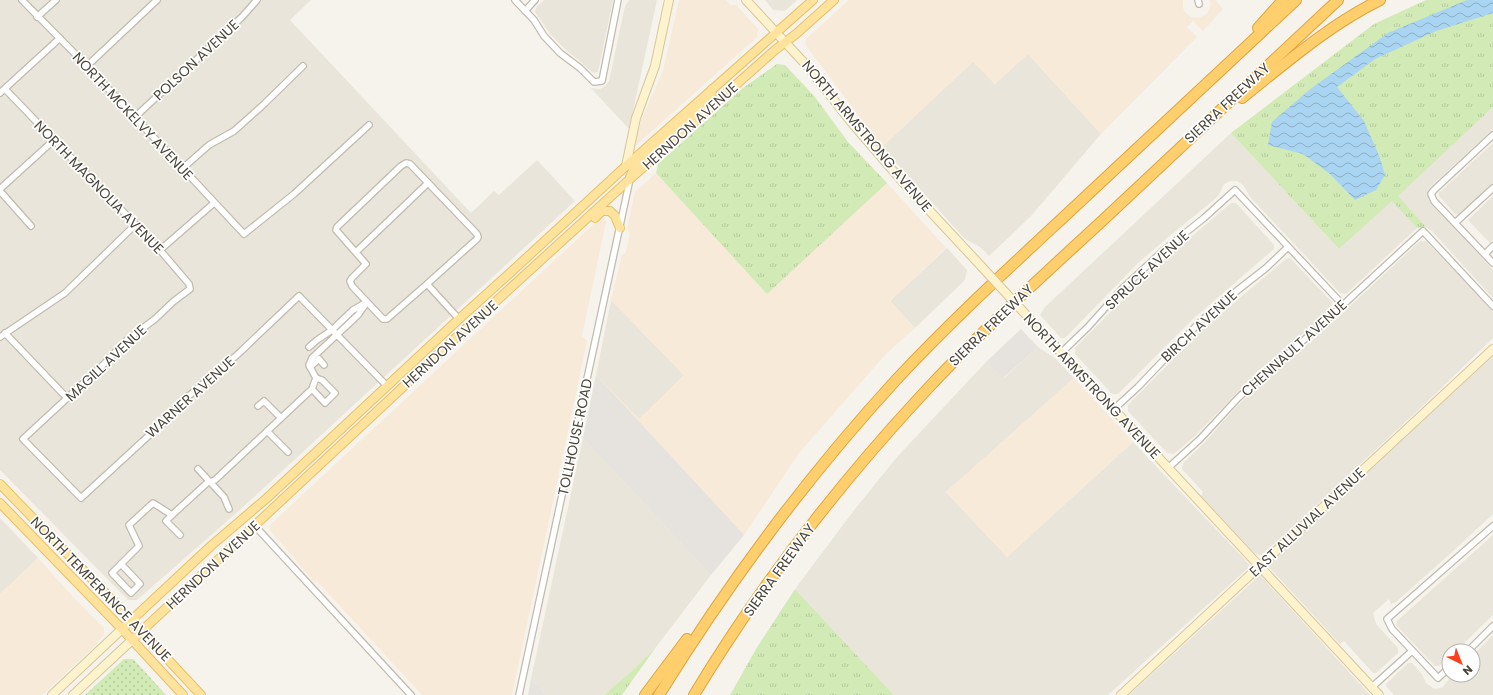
<svg xmlns="http://www.w3.org/2000/svg" width="1493" height="695" viewBox="0 0 1493 695" font-family="Poppins,sans-serif">
	<style>
		.residential { fill: #eae5da }
		.commercial { fill: #f7ead8 }
		.industrial { fill: #e6e2dd }
		.grass { fill: url(#grass-tufts) }
		.park { fill: url(#park-dots) }
		.water { fill: url(#water-waves) }
		.lines { fill: none; stroke-linecap: round; stroke-linejoin: round }
		.street-casing { stroke: #c2bbae; stroke-width: 8 }
		.secondary-casing { stroke: #d6c79b; stroke-width: 10 }
		.primary-casing { stroke: #e6c16a; stroke-width: 10 }
		.highway-casing { stroke: #e0a43c; stroke-width: 12 }
		.street { stroke: #fff; stroke-width: 5.5 }
		.secondary { stroke: #fff3cd; stroke-width: 8 }
		.primary { stroke: #ffe39c; stroke-width: 8 }
		.highway { stroke: #ffcf6e; stroke-width: 10 }
		.secondary-bridge-casing { stroke: #d6c79b; stroke-width: 10; stroke-linecap: butt }
		.secondary-bridge { stroke: #fff3cd; stroke-width: 8 }
		.labels { text-anchor: middle; dominant-baseline: central; stroke-width: 3.5; stroke-linejoin: round; paint-order: stroke }
		.street-label { font-size: 14px; fill: #4b4439; stroke: #fff }
	</style>
	<defs>
		<pattern id="grass-tufts" width="24" height="20" patternUnits="userSpaceOnUse"><rect width="24" height="20" fill="#d2eab5"/><path d="M3 7l-1-3M5 7V3M7 7l1-3M15 17l-1-3M17 17v-4M19 17l1-3" fill="none" stroke="#b6ca9c"/></pattern>
		<pattern id="park-dots" width="8" height="8" patternUnits="userSpaceOnUse"><rect width="8" height="8" fill="#d2eab5"/><path d="M2 2h.1M6 6h.1" fill="none" stroke="#b6ca9c" stroke-width="1.8" stroke-linecap="round"/></pattern>
		<pattern id="water-waves" width="16" height="10" patternUnits="userSpaceOnUse"><rect width="16" height="10" fill="#a9d4f2"/><path d="M0 5q4-4 8 0t8 0" fill="none" stroke="#8caec5"/></pattern>
	</defs>
	<rect width="100%" height="100%" fill="#f6f3ec"/>
	<g class="residential">
		<path d="M0,0H311L290,20L471,213L494,191L499,195L537,160L575,201L242,508L137,600H128L0,470Z"/>
		<path d="M544,0H613L598,72L593,73L581,62L566,50L551,35L535,12L536,8Z"/>
		<path d="M629,0H657L629,129L591,88L600,89L605,86L609,81L625,6Z"/>
		<path d="M765,0H797L785,11L773,10Z"/>
		<path d="M1028,54L1101,134L1031,216L989,256L980,247L965,239L882,147L973,61L995,84Z"/>
		<path d="M1493,107V129L1430,187L1427,195L1430,201L1493,270V298L1432,231L1426,227L1397,196Z"/>
		<path d="M1231,133L1339,249L1392,200L1417,228L1346,294L1340,293L1251,198L1243,185L1237,181H1230L1224,184L1218,196L1209,204L1167,238L1138,263L1065,338H1061L1040,315L1045,307Z"/>
		<path d="M1493,143V183L1459,215L1455,214L1439,196V193Z"/>
		<path d="M1493,196V240L1490,243L1468,220Z"/>
		<path d="M1231,203H1236L1274,245V249L1193,319L1118,394H1112L1075,354V348L1150,272Z"/>
		<path d="M1420,241H1426L1493,311V338L1427,402L1282,537L1261,555L1255,554L1201,496L1203,492L1182,469L1183,463L1203,444L1237,406L1263,382L1321,333Z"/>
		<path d="M947,248L967,270L965,280L915,328L890,301Z"/>
		<path d="M1290,258L1332,302L1331,308L1310,328L1258,371L1195,436L1174,454L1167,453L1128,411V405L1203,329L1286,259Z"/>
		<path d="M611,300L684,375L639,420L596,375Z"/>
		<path d="M1038,347L1056,359L1074,378L946,492L1007,557L995,568L1133,442L1249,564L1248,568L1108,695H894L795,589L855,509L897,457L987,361L1004,378Z"/>
		<path d="M1493,355V514L1451,553L1396,602L1391,604L1389,599L1373,613L1376,624L1398,648V653L1376,673H1373L1344,641L1340,644L1267,565Z"/>
		<path d="M583,438L711,575L656,647L635,668L604,695H546L531,679Z"/>
		<path d="M0,518L38,558L0,594Z"/>
		<path d="M1493,535V615L1456,651H1449V657L1439,666H1435L1396,625L1397,621Z"/>
		<path d="M1260,575L1370,695H1129Z"/>
		<path d="M1493,635V695H1394L1386,686V684L1408,663H1412L1422,674L1426,683L1433,688L1436,689L1443,687L1452,675H1473V655Z"/>
	</g>
	<g class="commercial">
		<path d="M679,0H726L730,5H736L758,29L757,37L634,147L640,123L663,71Z"/>
		<path d="M849,0H1183V8L1185,12L1191,17L1198,18L1207,14L1211,5L1210,0H1215L1223,9L1203,31L1193,21L1187,27L1197,37L1101,134L1028,54L995,84L973,62L882,147L805,44L806,39Z"/>
		<path d="M656,173L767,293L887,183L946,248L890,301L915,328L887,353L871,371L799,453L744,535L596,375L639,419L684,375L611,300L622,255L626,252L630,234L627,229L635,192Z"/>
		<path d="M600,218H605L606,222L582,336L587,341L512,695H422L317,581L315,583L270,530V525Z"/>
		<path d="M1074,378L1133,442L1007,557L946,492Z"/>
		<path d="M38,558L73,597L104,628V635L98,641L97,644L42,695H0V594Z"/>
	</g>
	<g class="industrial">
		<path d="M1021,329L1038,347L1003,378L987,361Z"/>
		<path d="M596,375L744,535L711,575L583,438Z"/>
		<path d="M531,679L546,695H528Z"/>
	</g>
	<g class="grass">
		<path d="M1426,0H1493V107L1398,196L1426,227L1417,228L1392,201L1339,249L1231,133L1374,24Z"/>
		<path d="M777,64L785,65L815,97L848,142L887,183L767,294L656,173L658,164L743,88Z"/>
		<path d="M795,589L894,695H730L756,649Z"/>
		<path d="M656,647L622,695H604L635,668Z"/>
	</g>
	<path class="park" d="M124,659H133L136,662L166,695H85Z"/>
	<path class="water" d="M1467,0H1493V13L1436,31L1375,59L1337,87L1364,121L1380,158L1385,175L1376,190L1355,200L1330,174L1303,154L1268,145L1272,122L1309,90L1388,33Z"/>
	<g class="lines">
		<defs>
			<g id="street">
				<path d="M22,0L87,66L244,234L294,194L369,125"/>
				<path d="M515,0L534,20L544,36L560,53L580,68L594,82L602,81L618,0"/>
				<path d="M1198,0L1199,4"/>
				<path d="M525,11L535,0"/>
				<path d="M37,17L56,0"/>
				<path d="M87,66L157,0"/>
				<path d="M5,89L160,250L189,284L190,289L174,301L155,319L127,340L103,365L23,439L81,498L157,428L185,399L237,355L299,296L387,386"/>
				<path d="M0,93L60,38"/>
				<path d="M134,118L242,17L257,0"/>
				<path d="M1493,135L1434,190L1431,194L1434,201L1493,263"/>
				<path d="M183,168L209,145L234,131L262,106L303,66"/>
				<path d="M0,189L54,140"/>
				<path d="M0,191L31,226"/>
				<path d="M1455,223L1493,188"/>
				<path d="M160,250L214,203"/>
				<path d="M356,252L428,183"/>
				<path d="M1485,254L1493,246"/>
				<path d="M427,284L387,319H383L352,286L350,281L352,278L366,264L336,230L337,227L401,166L406,163L410,164L477,234L478,237L477,239L427,284L459,319"/>
				<path d="M5,333L67,398"/>
				<path d="M0,337L65,293L135,225"/>
				<path d="M1061,353L1088,327L1123,288L1164,250L1204,218L1235,190L1343,305"/>
				<path d="M310,367L319,359L324,365"/>
				<path d="M312,389L325,403L335,393L322,380L316,378"/>
				<path d="M258,406L264,401L281,418"/>
				<path d="M1114,409L1138,387L1198,324L1220,304L1266,268L1288,247"/>
				<path d="M267,431L288,452"/>
				<path d="M1168,468L1200,439L1238,398L1265,373L1319,327L1423,231L1493,306"/>
				<path d="M198,469L224,497L229,509"/>
				<path d="M172,515L166,521L180,535"/>
				<path d="M255,526L411,695"/>
				<path d="M121,564L139,546L129,525L153,503L172,515L207,483L215,480L312,389L316,378L309,365L312,358L358,315L367,302L353,310L332,330L317,340L309,347"/>
				<path d="M121,564L140,584L131,593L112,573Z"/>
				<path d="M1468,651L1493,626"/>
				<path d="M1449,668L1438,678L1392,629L1387,619L1493,526"/>
				<path d="M1372,687L1412,651"/>
				<path d="M519,695L630,179"/>
			</g>
			<g id="secondary">
				<path d="M746,0L808,67L851,122L901,180L981,266"/>
				<path d="M626,166L636,118L655,66L669,0"/>
				<path d="M1029,318L1379,695"/>
				<path d="M52,695L122,629"/>
				<path d="M73,695L132,640"/>
				<path d="M1121,695L1493,349"/>
			</g>
			<g id="primary">
				<path d="M630,177L634,168L711,99L712,89"/>
				<path d="M595,218L602,211H610L615,216L620,228"/>
				<path d="M0,484L116,604L201,695"/>
				<path d="M0,503L122,629L183,695"/>
				<path d="M122,629L212,545L267,498L459,319L510,273L626,166L813,0"/>
				<path d="M132,640L447,346L630,179L775,50L796,34L834,0"/>
			</g>
			<g id="highway">
				<path d="M1258,28L1283,0"/>
				<path d="M1242,98C1286,63 1329,25 1380,0"/>
				<path d="M645,695L687,639"/>
				<path d="M659,695C729,582 806,478 896,380C950,322 1009,268 1067,214C1143,143 1220,71 1296,0"/>
				<path d="M694,695C758,589 835,489 919,398C976,336 1039,279 1101,222C1180,148 1259,74 1338,0"/>
			</g>
		</defs>
		<use href="#street" class="street-casing"/>
		<use href="#secondary" class="secondary-casing"/>
		<use href="#primary" class="primary-casing"/>
		<use href="#highway" class="highway-casing"/>
		<use href="#street" class="street"/>
		<use href="#secondary" class="secondary"/>
		<use href="#primary" class="primary"/>
		<use href="#highway" class="highway"/>
		<defs>
			<path id="secondary-bridge" d="M981,266L1029,318"/>
		</defs>
		<use href="#secondary-bridge" class="secondary-bridge-casing"/>
		<use href="#secondary-bridge" class="secondary-bridge"/>
	</g>
	<g class="labels">
		<g class="street-label">
			<text transform="translate(196 60) rotate(-43)">POLSON AVENUE</text>
			<text transform="translate(1227 103) rotate(-43)">SIERRA FREEWAY</text>
			<text transform="translate(133 116) rotate(47)">NORTH MCKELVY AVENUE</text>
			<text transform="translate(690 126) rotate(-42)">HERNDON AVENUE</text>
			<text transform="translate(867 136) rotate(50)">NORTH ARMSTRONG AVENUE</text>
			<text transform="translate(99 187) rotate(46)">NORTH MAGNOLIA AVENUE</text>
			<text transform="translate(1147 270) rotate(-43)">SPRUCE AVENUE</text>
			<text transform="translate(991 325) rotate(-44)">SIERRA FREEWAY</text>
			<text transform="translate(1199 326) rotate(-43)">BIRCH AVENUE</text>
			<text transform="translate(450 344) rotate(-42)">HERNDON AVENUE</text>
			<text transform="translate(1294 348) rotate(-42)">CHENNAULT AVENUE</text>
			<text transform="translate(106 363) rotate(-43)">MAGILL AVENUE</text>
			<text transform="translate(1092 386) rotate(47)">NORTH ARMSTRONG AVENUE</text>
			<text transform="translate(190 397) rotate(-42)">WARNER AVENUE</text>
			<text transform="translate(575 437) rotate(-78)">TOLLHOUSE ROAD</text>
			<text transform="translate(1307 522) rotate(-43)">EAST ALLUVIAL AVENUE</text>
			<text transform="translate(213 565) rotate(-43)">HERNDON AVENUE</text>
			<text transform="translate(779 570) rotate(-54)">SIERRA FREEWAY</text>
			<text transform="translate(101 589) rotate(46)">NORTH TEMPERANCE AVENUE</text>
		</g>
	</g>
	<g transform="translate(1461 663) rotate(137)"><circle r="19" fill="#ffffff" stroke="#b7b4b0"/>
	<path d="M0-3L7 15L0 10L-7 15Z" fill="#fc3f1d"/>
	<text y="-6" font-size="11" font-weight="bold" text-anchor="middle" fill="#4b4439">N</text>
	</g>
</svg>
